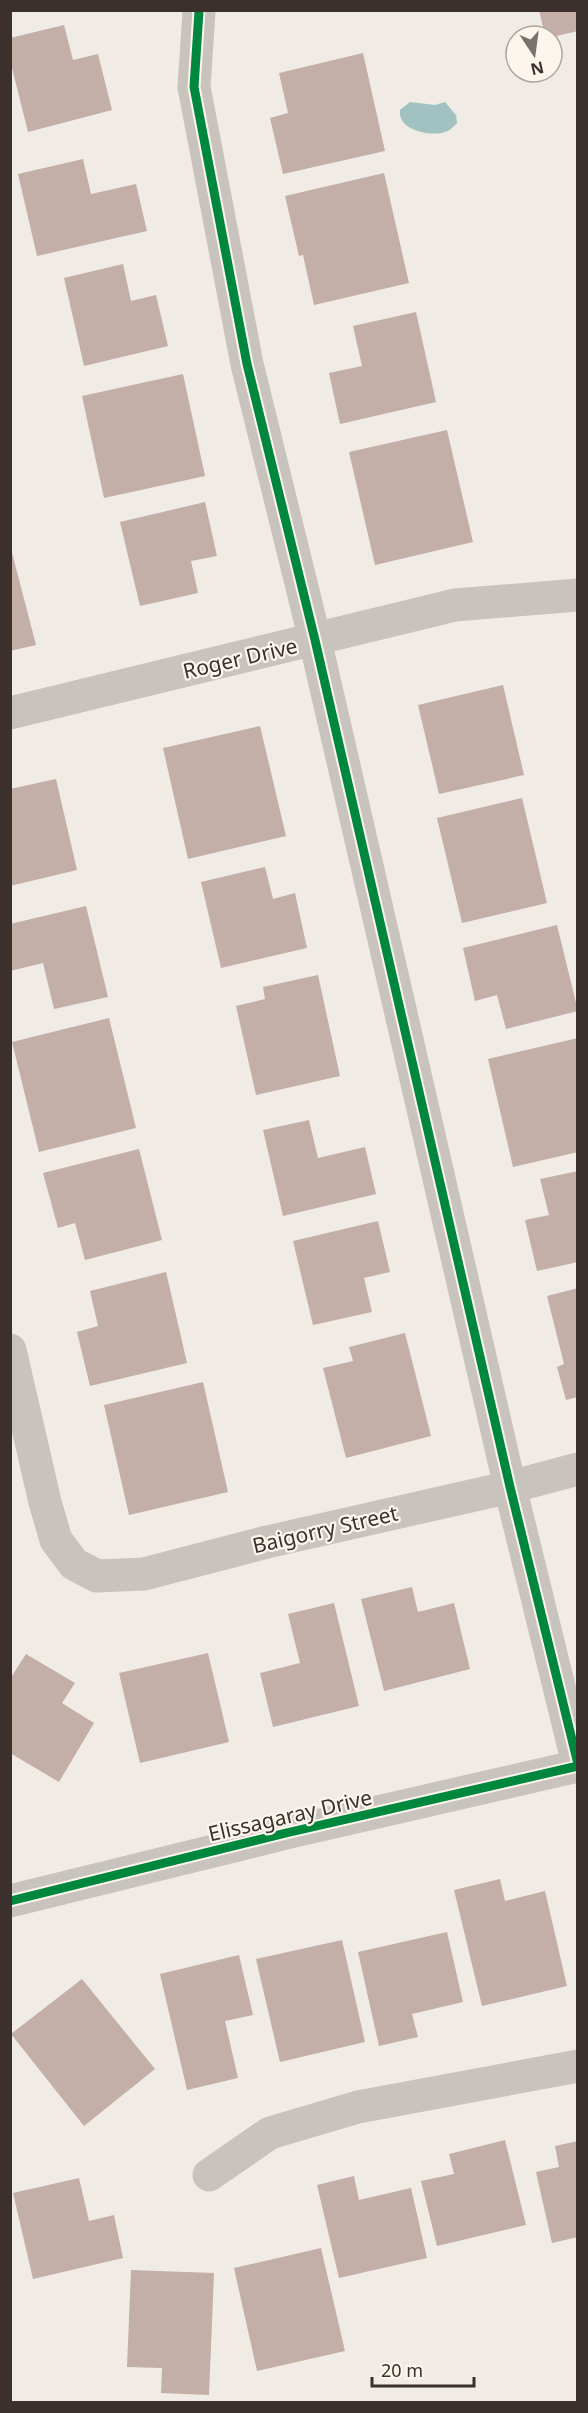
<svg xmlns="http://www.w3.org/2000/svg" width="588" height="2413" viewBox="0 0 588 2413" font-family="'Noto Sans',sans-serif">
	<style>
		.water { fill: #a1c2c1 }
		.building { fill: #c3afa7 }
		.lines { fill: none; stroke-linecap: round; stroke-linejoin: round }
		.minor { stroke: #c9c3be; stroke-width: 33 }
		.cycleway-casing { stroke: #fbf5ee; stroke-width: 13 }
		.cycleway { stroke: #00873e; stroke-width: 9 }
		.labels { text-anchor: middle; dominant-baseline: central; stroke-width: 4.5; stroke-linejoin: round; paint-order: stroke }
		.street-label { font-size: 21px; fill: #3b302b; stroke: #fbf5ee }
	</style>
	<rect width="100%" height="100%" fill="#f0ebe5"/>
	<path class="water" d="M410,102L435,105L445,102L456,115L457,123C453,127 450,131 445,132C430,137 397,130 400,110Z"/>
	<g class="building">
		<path d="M539,10H578V31L552,37L545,36Z"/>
		<path d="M64,25L73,60L98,54L112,110L28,132L10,60V38Z"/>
		<path d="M363,53L385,151L283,174L270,118L288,113L279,73Z"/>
		<path d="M83,159L91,194L136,184L147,231L37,256L18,174Z"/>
		<path d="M384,173L409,283L314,305L303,255L299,256L285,196Z"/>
		<path d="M123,264L131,301L156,295L168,346L84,366L64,278Z"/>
		<path d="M416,312L436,402L340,424L329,373L362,366L353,326Z"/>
		<path d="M183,374L205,476L104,498L82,396Z"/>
		<path d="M447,430L473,542L375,565L349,452Z"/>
		<path d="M205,502L217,556L191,561L198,593L140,606L120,522Z"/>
		<path d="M10,545L36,645L10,651Z"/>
		<path d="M503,685L524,775L439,794L418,705Z"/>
		<path d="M260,726L286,836L188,859L163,748Z"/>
		<path d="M56,779L77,870L10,886V789Z"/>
		<path d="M522,798L547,903L462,923L437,818Z"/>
		<path d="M265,867L273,899L295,893L307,948L221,968L201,882Z"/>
		<path d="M86,906L108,997L54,1009L43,963L10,971V924Z"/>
		<path d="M557,925L578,1011L506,1029L497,995L475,1001L463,948Z"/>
		<path d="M318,975L340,1076L256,1095L236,1006L265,999L263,987Z"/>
		<path d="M109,1018L136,1128L39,1152L12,1042Z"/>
		<path d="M578,1038V1152L513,1167L488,1059Z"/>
		<path d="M309,1120L318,1158L365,1147L376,1194L283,1216L263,1130Z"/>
		<path d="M139,1149L162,1240L85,1260L75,1223L58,1228L43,1173Z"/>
		<path d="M578,1171V1262L537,1271L525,1220L549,1215L540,1179Z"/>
		<path d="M378,1221L390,1272L364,1278L372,1312L313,1325L293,1241Z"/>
		<path d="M166,1272L187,1363L90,1386L77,1332L98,1326L90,1291Z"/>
		<path d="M578,1288V1397L566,1400L557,1367L564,1364L547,1296Z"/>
		<path d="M405,1333L431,1436L346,1458L323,1368L353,1361L349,1347Z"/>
		<path d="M203,1382L228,1492L129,1515L104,1405Z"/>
		<path d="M412,1587L418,1612L454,1603L470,1669L384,1691L361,1599Z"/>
		<path d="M334,1603L359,1706L273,1727L260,1673L300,1663L288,1614Z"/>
		<path d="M208,1653L229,1742L140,1763L119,1673Z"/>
		<path d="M26,1654L75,1683L62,1703L94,1723L59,1782L10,1753V1679Z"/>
		<path d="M500,1879L505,1901L545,1891L567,1986L482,2006L454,1890Z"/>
		<path d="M447,1932L463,2002L412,2014L418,2037L379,2046L358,1952Z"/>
		<path d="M342,1940L365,2042L280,2062L256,1959Z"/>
		<path d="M239,1955L253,2015L225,2021L238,2078L187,2090L160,1974Z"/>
		<path d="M82,1979L155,2069L84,2126L11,2034Z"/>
		<path d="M505,2140L526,2225L437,2246L421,2181L454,2174L449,2154Z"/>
		<path d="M578,2141V2237L552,2243L536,2172L559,2167L555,2146Z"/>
		<path d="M354,2176L359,2200L411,2188L427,2258L339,2278L317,2185Z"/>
		<path d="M79,2178L89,2221L114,2215L123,2258L33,2279L13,2193Z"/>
		<path d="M321,2248L345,2351L257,2371L234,2268Z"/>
		<path d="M131,2270L214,2273L209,2395L161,2393L162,2368L127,2367Z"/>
	</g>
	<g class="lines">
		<g class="minor">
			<path d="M199,11L194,87L247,364L315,640L510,1487L578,1764"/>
			<path d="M10,713L455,605L578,595"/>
			<path d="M10,1350L45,1502L56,1540L74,1564L97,1576L144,1574L267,1542L510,1487L578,1469"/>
			<path d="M10,1901L286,1833L578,1766"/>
			<path d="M209,2175L270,2133L358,2107L578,2066"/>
		</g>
		<defs>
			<g id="cycleway">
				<path d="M199,11L194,87L247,364L315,640L510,1487L578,1764"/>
				<path d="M10,1901L286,1833L578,1766"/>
			</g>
		</defs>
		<use href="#cycleway" class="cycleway-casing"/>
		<use href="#cycleway" class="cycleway"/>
	</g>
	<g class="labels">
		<g class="street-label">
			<text transform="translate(240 658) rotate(-13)">Roger Drive</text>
			<text transform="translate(325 1529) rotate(-13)">Baigorry Street</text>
			<text transform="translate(290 1815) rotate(-13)">Elissagaray Drive</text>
		</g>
	</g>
	<rect width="588" height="2413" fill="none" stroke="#3b302b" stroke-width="24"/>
	<g transform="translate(534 54) rotate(167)"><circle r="28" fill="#fbf5ee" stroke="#aea6a0" stroke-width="1.5"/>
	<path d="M0-4.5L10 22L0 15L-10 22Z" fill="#7a716c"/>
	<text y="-9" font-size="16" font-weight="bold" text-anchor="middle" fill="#3b302b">N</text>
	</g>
	<path d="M372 2377v9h102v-9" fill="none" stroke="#3b302b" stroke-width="3"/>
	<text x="381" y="2377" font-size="18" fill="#3b302b" stroke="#fbf5ee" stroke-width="4.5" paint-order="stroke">20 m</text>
</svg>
